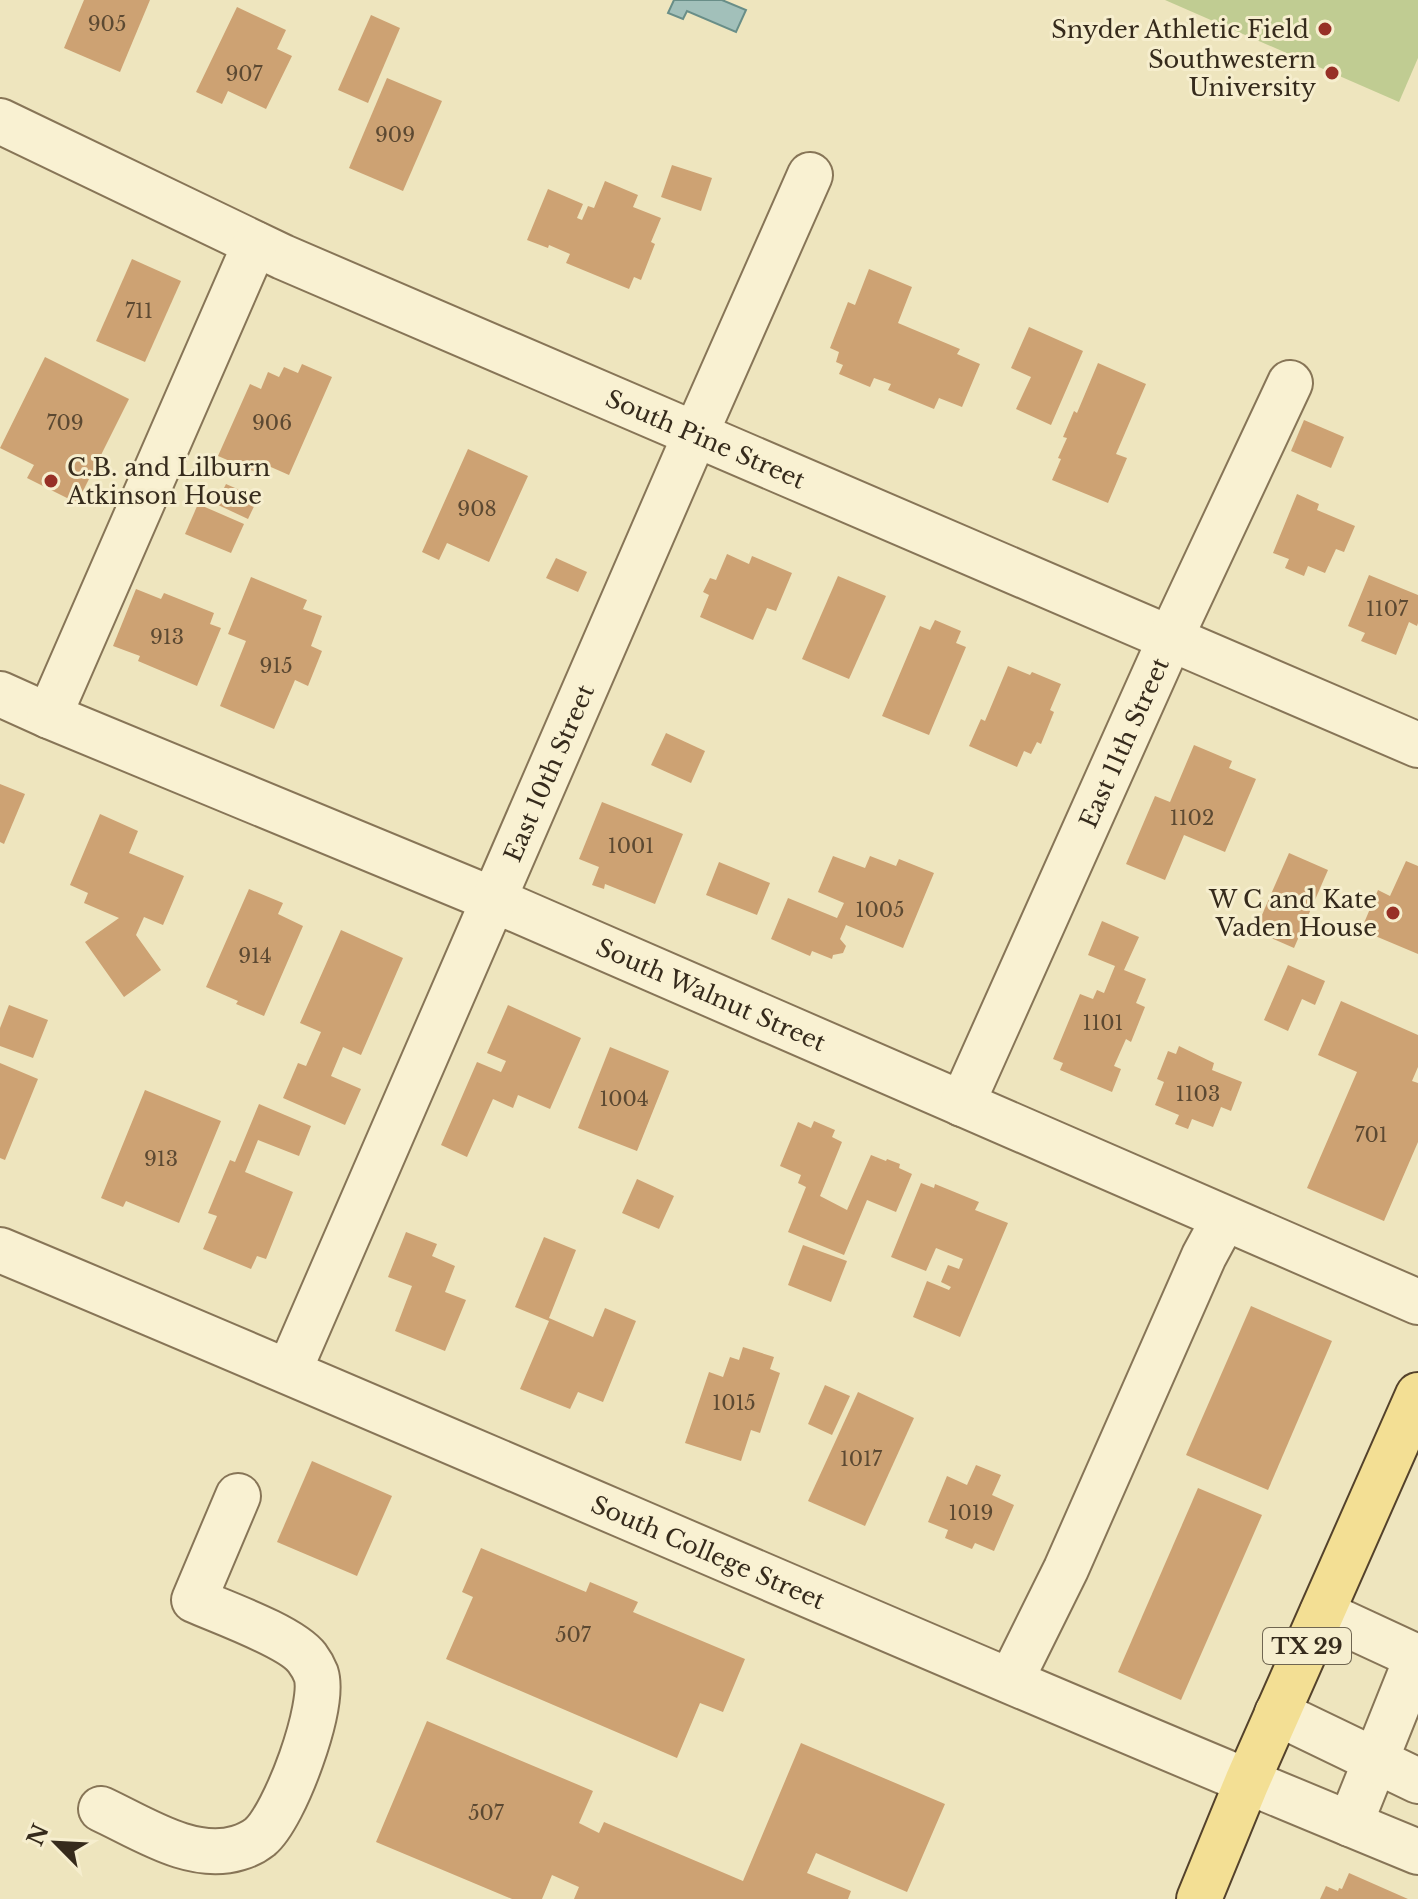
<svg xmlns="http://www.w3.org/2000/svg" width="1418" height="1899" viewBox="0 0 1418 1899" font-family="'Libre Baskerville',serif">
	<style>
		.green { fill: #c0cc92 }
		.water { fill: #a2c0ba; stroke: #698e88; stroke-width: 2 }
		.building { fill: #cda273 }
		.lines { fill: none; stroke-linecap: round; stroke-linejoin: round }
		.minor-casing { stroke: #877557; stroke-width: 48 }
		.major-casing { stroke: #54422b; stroke-width: 48 }
		.minor { stroke: #f9f1d2; stroke-width: 44 }
		.major { stroke: #f3df94; stroke-width: 44 }
		.poi-dot { fill: #973026; stroke: #f6eece; stroke-width: 3 }
		.labels { text-anchor: middle; dominant-baseline: central; stroke-width: 6; stroke-linejoin: round; paint-order: stroke }
		.number-label { font-size: 20px; fill: #5c4932 }
		.shield { fill: #f6eece; stroke: #706651; stroke-width: 2 }
		.shield-label { font-size: 22px; font-weight: bold; fill: #362b1c }
		.poi-label { font-size: 24px; fill: #362b1c; stroke: #f6eece; text-anchor: end }
		.street-label { font-size: 24px; fill: #362b1c; stroke: #f6eece }
	</style>
	<rect width="100%" height="100%" fill="#eee5be"/>
	<path class="green" d="M1165,0H1418V58L1399,102Z"/>
	<path class="water" d="M674,0H722L746,10L736,32L687,11L683,19L668,13Z"/>
	<g class="building">
		<path d="M84,0H150L120,72L64,48Z"/>
		<path d="M237,7L286,30L277,49L292,56L266,109L228,91L222,104L196,92Z"/>
		<path d="M371,15L400,28L368,103L338,90Z"/>
		<path d="M387,78L442,101L403,191L349,168Z"/>
		<path d="M672,165L712,178L701,211L661,197Z"/>
		<path d="M605,181L638,195L633,207L661,218L651,242L655,244L641,280L634,277L629,289L566,263L570,254L549,245L548,248L527,240L548,189L583,204L577,218L582,220L588,206L594,208Z"/>
		<path d="M132,259L181,281L145,362L96,341Z"/>
		<path d="M869,269L912,287L898,323L960,349L957,354L980,364L962,407L939,398L934,409L888,390L891,384L874,378L870,387L839,374L843,365L836,362L839,352L830,348L848,302L855,305Z"/>
		<path d="M1029,327L1083,351L1051,425L1016,409L1031,377L1011,368Z"/>
		<path d="M45,357L129,399L77,503L27,478L34,465L0,448Z"/>
		<path d="M1098,363L1146,384L1116,454L1127,458L1108,503L1052,480L1061,459L1058,458L1067,438L1063,437L1074,411L1077,413Z"/>
		<path d="M302,364L332,377L289,475L264,464L260,474L218,456L250,384L261,389L268,372L279,377L284,367L298,373Z"/>
		<path d="M1304,420L1344,437L1331,468L1291,451Z"/>
		<path d="M468,449L528,476L489,562L447,543L439,560L422,552Z"/>
		<path d="M226,484L258,498L248,519L216,504Z"/>
		<path d="M1297,494L1319,504L1317,510L1355,526L1344,552L1336,549L1325,573L1308,566L1304,576L1285,568L1289,559L1273,553Z"/>
		<path d="M198,504L244,524L231,553L185,534Z"/>
		<path d="M727,554L749,564L752,556L792,573L776,611L767,608L753,640L700,617L709,595L703,592L710,578L716,580Z"/>
		<path d="M556,558L587,572L578,592L546,578Z"/>
		<path d="M1369,575L1418,595V623L1417,626L1409,622L1396,655L1361,641L1365,633L1348,626Z"/>
		<path d="M838,576L886,596L849,679L802,659Z"/>
		<path d="M251,577L307,600L303,609L322,616L311,646L322,651L308,686L295,680L274,729L220,706L246,641L228,634Z"/>
		<path d="M136,589L161,599L164,593L214,613L210,624L221,628L197,686L138,661L140,656L113,646Z"/>
		<path d="M935,620L961,631L956,643L966,647L929,735L882,716L920,626L930,630Z"/>
		<path d="M1008,666L1030,675L1032,672L1061,684L1050,710L1054,712L1041,744L1037,742L1031,754L1024,751L1017,767L969,746L981,719L985,721Z"/>
		<path d="M666,733L705,751L691,783L651,765Z"/>
		<path d="M1194,745L1232,761L1229,768L1256,779L1225,852L1184,835L1165,880L1126,864L1155,796L1170,802Z"/>
		<path d="M0,784L25,794L4,844L0,842Z"/>
		<path d="M602,802L683,834L655,904L605,884L604,889L592,885L599,867L579,859Z"/>
		<path d="M100,814L138,831L129,853L184,876L163,925L144,917L136,935L161,970L124,997L85,942L119,918L84,903L88,893L70,885Z"/>
		<path d="M1289,853L1328,870L1294,948L1255,931Z"/>
		<path d="M833,856L865,868L870,856L896,866L899,859L934,873L903,948L846,925L840,939L846,946L843,953L833,955L832,959L812,951L810,956L771,939L788,898L837,918L844,903L818,892Z"/>
		<path d="M1406,861L1418,866V954L1361,930L1378,890L1390,896Z"/>
		<path d="M719,862L770,883L757,915L706,895Z"/>
		<path d="M249,889L283,903L278,914L303,926L264,1016L236,1004L238,1001L206,987Z"/>
		<path d="M1102,921L1139,937L1124,970L1146,979L1136,1003L1145,1007L1131,1042L1126,1039L1114,1066L1121,1069L1112,1092L1060,1070L1063,1063L1053,1059L1080,994L1093,999L1097,990L1104,993L1115,966L1088,955Z"/>
		<path d="M341,930L403,958L361,1055L343,1047L331,1076L361,1089L345,1125L283,1098L298,1063L306,1066L321,1032L300,1023Z"/>
		<path d="M1288,965L1325,981L1315,1005L1302,999L1288,1031L1264,1020Z"/>
		<path d="M1341,1001L1418,1035V1067L1412,1081L1418,1083V1142L1384,1221L1307,1188L1357,1072L1318,1055Z"/>
		<path d="M9,1005L48,1020L33,1058L0,1046V1028Z"/>
		<path d="M508,1005L581,1038L550,1109L518,1095L513,1108L493,1099L467,1157L441,1145L477,1062L501,1072L506,1061L487,1053Z"/>
		<path d="M1179,1046L1214,1063L1212,1070L1242,1082L1231,1111L1221,1107L1213,1127L1192,1119L1188,1129L1175,1124L1179,1115L1155,1105L1164,1082L1157,1079L1168,1051L1176,1054Z"/>
		<path d="M610,1047L669,1071L637,1151L578,1128Z"/>
		<path d="M0,1063L38,1079L5,1160L0,1158Z"/>
		<path d="M145,1090L221,1121L179,1223L126,1201L123,1207L101,1198Z"/>
		<path d="M259,1104L311,1126L299,1156L258,1140L245,1172L293,1192L266,1259L257,1256L251,1269L203,1249L217,1216L208,1213L230,1160L235,1162Z"/>
		<path d="M814,1121L835,1130L832,1137L842,1142L820,1196L847,1210L871,1155L886,1161L887,1159L900,1164L899,1168L912,1174L896,1212L867,1200L844,1255L788,1232L806,1187L798,1183L801,1175L780,1166L798,1122L811,1128Z"/>
		<path d="M637,1179L674,1196L659,1229L622,1213Z"/>
		<path d="M921,1183L934,1188L935,1184L979,1202L975,1210L1008,1223L960,1337L913,1317L927,1281L949,1290L951,1287L941,1282L948,1265L959,1269L963,1259L936,1248L926,1271L891,1257Z"/>
		<path d="M406,1232L437,1244L432,1256L455,1266L445,1292L466,1300L445,1351L395,1331L412,1286L388,1277Z"/>
		<path d="M544,1237L576,1250L549,1318L593,1337L605,1308L636,1321L603,1402L578,1392L570,1409L520,1389L549,1321L515,1307Z"/>
		<path d="M803,1245L847,1261L831,1302L788,1285Z"/>
		<path d="M1251,1306L1332,1341L1268,1490L1186,1455Z"/>
		<path d="M743,1347L774,1357L770,1369L780,1373L760,1433L751,1430L741,1461L685,1443L709,1372L723,1377L730,1357L739,1360Z"/>
		<path d="M825,1385L850,1396L832,1435L808,1424Z"/>
		<path d="M858,1392L914,1418L865,1526L808,1501Z"/>
		<path d="M312,1461L392,1496L357,1576L277,1542Z"/>
		<path d="M976,1465L1001,1475L992,1495L1014,1505L994,1551L975,1543L972,1549L945,1538L948,1530L928,1522L947,1476L967,1485Z"/>
		<path d="M1198,1488L1262,1515L1181,1700L1118,1672Z"/>
		<path d="M481,1548L586,1592L590,1582L638,1602L633,1612L745,1659L723,1712L700,1703L677,1758L446,1659L473,1597L462,1592Z"/>
		<path d="M427,1721L593,1791L579,1823L599,1833L604,1822L743,1881L801,1743L945,1804L907,1892L816,1853L807,1873L851,1891L848,1899H574L579,1887L552,1875L542,1899H512L376,1842Z"/>
		<path d="M1349,1873L1408,1899H1320L1326,1886L1338,1891L1339,1888L1342,1889Z"/>
	</g>
	<g class="lines">
		<defs>
			<g id="minor">
				<path id="s1" d="M0,121L283,257L1418,745"/>
				<path id="s2" d="M0,694L49,716L494,900L1418,1302"/>
				<path d="M49,716L255,244"/>
				<path id="s3" d="M962,1104L1171,637L1290,383"/>
				<path id="s4" d="M0,1250C474,1448 943,1657 1418,1852"/>
				<path id="s5" d="M289,1371L696,433L810,175"/>
				<path d="M1322,1613L1417,1657L1350,1824"/>
				<path d="M1011,1680L1066,1569L1204,1256L1224,1219"/>
				<path d="M1277,1713L1418,1781"/>
				<path d="M101,1809C142,1828 192,1862 238,1848C245,1846 255,1841 260,1837C285,1816 326,1705 316,1674C314,1669 310,1662 307,1658C290,1636 221,1612 194,1600L238,1496"/>
			</g>
			<path id="major" d="M1199,1899L1247,1782L1418,1395"/>
		</defs>
		<use href="#minor" class="minor-casing"/>
		<use href="#major" class="major-casing"/>
		<use href="#minor" class="minor"/>
		<use href="#major" class="major"/>
	</g>
	<g class="poi-dot">
		<circle cx="1325" cy="29" r="8"/>
		<circle cx="1332" cy="73" r="8"/>
		<circle cx="51" cy="481" r="8"/>
		<circle cx="1393" cy="913" r="8"/>
	</g>
	<g class="labels">
		<g class="number-label">
			<text x="107" y="24">905</text>
			<text x="244" y="74">907</text>
			<text x="395" y="135">909</text>
			<text x="139" y="311">711</text>
			<text x="65" y="423">709</text>
			<text x="272" y="423">906</text>
			<text x="477" y="509">908</text>
			<text x="1387" y="609">1107</text>
			<text x="167" y="637">913</text>
			<text x="276" y="666">915</text>
			<text x="1192" y="818">1102</text>
			<text x="631" y="846">1001</text>
			<text x="880" y="910">1005</text>
			<text x="255" y="956">914</text>
			<text x="1103" y="1023">1101</text>
			<text x="1198" y="1094">1103</text>
			<text x="624" y="1099">1004</text>
			<text x="1371" y="1135">701</text>
			<text x="161" y="1159">913</text>
			<text x="734" y="1403">1015</text>
			<text x="861" y="1459">1017</text>
			<text x="971" y="1513">1019</text>
			<text x="573" y="1635">507</text>
			<text x="486" y="1813">507</text>
		</g>
		<rect class="shield" x="1263" y="1628" width="88" height="36" rx="6"/>
		<g class="shield-label">
			<text x="1307" y="1646">TX 29</text>
		</g>
		<g class="poi-label">
			<text x="1309" y="29">Snyder Athletic Field</text>
			<text x="1316" y="59">Southwestern<tspan x="1316" dy="28">University</tspan></text>
			<text x="67" y="467" text-anchor="start">C.B. and Lilburn<tspan x="67" dy="28">Atkinson House</tspan></text>
			<text x="1377" y="899">W C and Kate<tspan x="1377" dy="28">Vaden House</tspan></text>
		</g>
		<g class="street-label">
			<text stroke="none"><textPath href="#s1" startOffset="774">South Pine Street</textPath></text>
			<text stroke="none"><textPath href="#s3" startOffset="396">East 11th Street</textPath></text>
			<text stroke="none"><textPath href="#s5" startOffset="652">East 10th Street</textPath></text>
			<text stroke="none"><textPath href="#s2" startOffset="772">South Walnut Street</textPath></text>
			<text stroke="none"><textPath href="#s4" startOffset="770">South College Street</textPath></text>
		</g>
	</g>
	<g transform="translate(56 1843) rotate(294)" stroke="#f6eece" stroke-width="6" paint-order="stroke">
	<path d="M0-6L14 30L0 20L-14 30Z" fill="#362b1c"/>
	<text y="-12" font-size="22" font-weight="bold" text-anchor="middle" fill="#362b1c">N</text>
	</g>
</svg>
